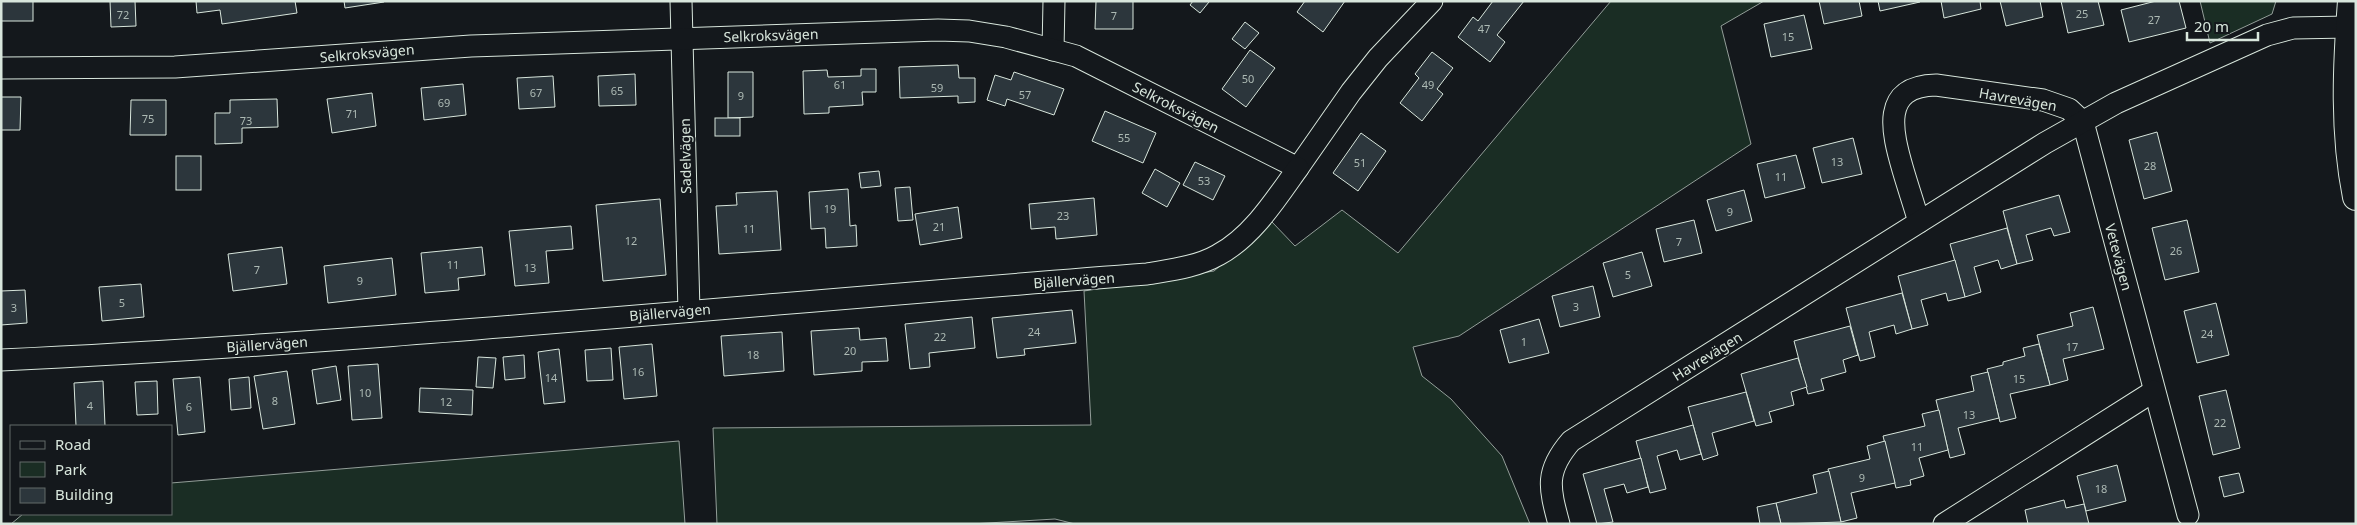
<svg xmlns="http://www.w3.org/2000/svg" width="2357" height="525" viewBox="0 0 2357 525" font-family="'Noto Sans',sans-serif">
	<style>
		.green { fill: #1a2d24; stroke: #939e99 }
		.building { fill: #2c363c; stroke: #d8e6dc }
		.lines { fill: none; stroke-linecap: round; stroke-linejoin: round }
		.minor-casing { stroke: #d8e6dc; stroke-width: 23 }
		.tertiary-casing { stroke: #d8e6dc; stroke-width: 28 }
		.minor { stroke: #14181c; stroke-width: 21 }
		.tertiary { stroke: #14181c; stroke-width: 26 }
		.labels { text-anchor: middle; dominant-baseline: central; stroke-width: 4; stroke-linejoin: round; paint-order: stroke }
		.number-label { font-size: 11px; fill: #adbab4 }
		.street-label { font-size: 14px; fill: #d8e6dc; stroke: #14181c }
	</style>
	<rect width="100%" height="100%" fill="#14181c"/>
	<g class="green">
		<path d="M1611,1H1764L1721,26L1751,144L1459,336L1413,347L1422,376L1451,399L1502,456L1530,524H1075L1055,519L971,524H717L713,428L1091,425L1084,291L1214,271L1272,222L1295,246L1342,210L1398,253Z"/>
		<path d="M2200,1H2276L2272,14L2210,43Z"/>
		<path d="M679,441L685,524H11L23,514H171V483Z"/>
	</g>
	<g class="building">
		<rect x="1" y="1" width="32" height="20"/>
		<path d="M110,1H135L136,26L111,27Z"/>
		<path d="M196,1H295L297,13L222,24L220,10L197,13Z"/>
		<path d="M344,1H384V2L345,8Z"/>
		<path d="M1096,1H1133V29H1095Z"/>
		<path d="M1193,1H1208L1209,2L1200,13L1190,5Z"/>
		<path d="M1305,1H1345L1323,32L1297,12Z"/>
		<path d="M1493,1H1524L1497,35L1505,42L1490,62L1458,37L1473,17L1478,21Z"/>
		<path d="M1819,1H1859L1862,16L1824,24Z"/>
		<path d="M1878,1H1920V2L1880,11Z"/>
		<path d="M1941,1H1980L1981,9L1944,18Z"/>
		<path d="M2000,1H2040L2043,17L2006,26Z"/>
		<path d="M2061,1H2098L2104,25L2068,33Z"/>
		<path d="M2156,1H2179L2186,28L2129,42L2121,10Z"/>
		<path d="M1804,15L1812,49L1771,57L1764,24Z"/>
		<path d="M1245,22L1259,33L1245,49L1232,39Z"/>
		<path d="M1250,50L1275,68L1246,107L1222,89Z"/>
		<path d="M1432,52L1453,68L1437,89L1443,94L1422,121L1400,103L1419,78L1415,74Z"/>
		<path d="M958,65L959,78H975V102L958,103V96L900,98L899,67Z"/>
		<path d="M861,69H876V92H862L863,105L829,107V113L804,114L803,71L827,70L828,77L861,76Z"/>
		<path d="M728,72H753V117L728,118Z"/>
		<path d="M1014,72L1064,89L1054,115L1007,99L1005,106L987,100L995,75L1011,80Z"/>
		<path d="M635,74L636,105L599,106L598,76Z"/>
		<path d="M553,76L555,107L519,109L517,78Z"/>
		<path d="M463,84L466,115L424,120L421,88Z"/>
		<path d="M372,93L376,126L332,133L327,99Z"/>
		<path d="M1,97H21L20,130H1Z"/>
		<path d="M277,99L278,127L242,128V143L215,144V113H230V100Z"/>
		<path d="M131,100H166V135H130Z"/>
		<path d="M1105,111L1156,133L1143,163L1092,141Z"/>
		<rect x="715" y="118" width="25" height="18"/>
		<path d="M2157,132L2172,191L2144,199L2129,140Z"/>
		<path d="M1361,133L1386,151L1358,191L1333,173Z"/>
		<path d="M1853,138L1862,174L1822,183L1813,148Z"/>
		<path d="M1796,155L1805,188L1765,198L1757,164Z"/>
		<rect x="176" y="156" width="25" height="34"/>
		<path d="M1195,162L1225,176L1213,200L1183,185Z"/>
		<path d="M1155,169L1180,183L1167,207L1142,193Z"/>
		<path d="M879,171L881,186L861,188L859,173Z"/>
		<path d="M910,187L913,220L898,221L895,188Z"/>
		<path d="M848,189L850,226L856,225L857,246L826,248L825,228L811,229L809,192Z"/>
		<path d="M1744,190L1752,221L1716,231L1707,200Z"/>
		<path d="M777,191L781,250L719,254L716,206L737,205L736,193Z"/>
		<path d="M2059,195L2070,232L2054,236L2051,228L2026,235L2033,260L2017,264L2003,211Z"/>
		<path d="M1094,198L1097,235L1056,239L1055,227L1031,229L1029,204Z"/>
		<path d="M660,199L666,275L603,281L596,205Z"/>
		<path d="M958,207L962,238L920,245L915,214Z"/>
		<path d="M1694,220L1702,253L1664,262L1656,229Z"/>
		<path d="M2187,220L2199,272L2165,280L2152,228Z"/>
		<path d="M571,226L573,249L546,251L549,283L515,286L509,231Z"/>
		<path d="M2007,228L2017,264L2001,269L1998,260L1974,267L1981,292L1965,297L1950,244Z"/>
		<path d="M282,247L287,284L233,291L228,254Z"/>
		<path d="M482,247L485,275L458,278L459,290L425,293L421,253Z"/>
		<path d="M1642,252L1652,286L1613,297L1603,263Z"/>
		<path d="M392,258L396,295L328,303L324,266Z"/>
		<path d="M1955,260L1965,297L1948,301L1946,293L1921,300L1928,325L1912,329L1898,276Z"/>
		<path d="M141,284L144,317L102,321L99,287Z"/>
		<path d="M1593,286L1600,317L1560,327L1552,296Z"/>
		<path d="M25,290L27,323L1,325V291Z"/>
		<path d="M1902,293L1912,329L1896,334L1894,325L1869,332L1875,357L1860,361L1846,308Z"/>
		<path d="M2216,303L2229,355L2197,363L2184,311Z"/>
		<path d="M2093,307L2104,349L2063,359L2068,380L2050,385L2037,335L2073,326L2070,313Z"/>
		<path d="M1072,310L1076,343L1024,349L1025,355L997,358L992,318Z"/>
		<path d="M972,317L975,348L929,353L930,367L910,369L905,324Z"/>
		<path d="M1539,319L1549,353L1509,363L1500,330Z"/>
		<path d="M1850,326L1858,355L1843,360L1846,372L1821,379L1824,390L1808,394L1794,341Z"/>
		<path d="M859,328L860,340L886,338L888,361L862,362V371L814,375L811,331Z"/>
		<path d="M782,332L784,371L724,376L721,336Z"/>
		<path d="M652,344L657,396L624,399L619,347Z"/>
		<path d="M2039,344L2050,385L2010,394L2016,418L2000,422L1987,369L2003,365V362L2025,356L2023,348Z"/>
		<path d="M611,348L613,380L587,381L585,350Z"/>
		<path d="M559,349L565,402L544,404L538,352Z"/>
		<path d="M524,355L525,378L505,380L503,357Z"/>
		<path d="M478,357L496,358L493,388L476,387Z"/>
		<path d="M1798,358L1807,387L1791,392L1794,405L1769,412L1772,422L1756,426L1741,374Z"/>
		<path d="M378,364L382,418L352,420L348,366Z"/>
		<path d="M336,366L341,400L317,404L312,370Z"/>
		<path d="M287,371L295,424L263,429L254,376Z"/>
		<path d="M1988,372L1999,418L1958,428L1965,454L1950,458L1936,400L1974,391L1971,376Z"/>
		<path d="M200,377L205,432L178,435L173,379Z"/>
		<path d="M249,377L251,408L231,410L229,379Z"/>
		<path d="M103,381L105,426H76L74,383Z"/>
		<path d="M157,381L158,414L137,415L135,382Z"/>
		<path d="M420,388L473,390L472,415L419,412Z"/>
		<path d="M2226,390L2240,448L2213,455L2199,396Z"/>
		<path d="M1746,392L1754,421L1712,433L1718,455L1703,460L1688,407Z"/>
		<path d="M1939,410L1948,450L1919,458L1924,476L1910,480L1911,485L1896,488L1883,436L1925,426L1922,414Z"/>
		<path d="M1693,425L1701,454L1680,460L1677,450L1657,456L1666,489L1650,493L1636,441Z"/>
		<path d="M1885,441L1895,483L1851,493L1857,518L1841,522L1828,469L1870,459L1867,446Z"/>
		<path d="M1641,458L1648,487L1627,493L1624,484L1604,489L1613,522L1597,524L1583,474Z"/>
		<path d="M2117,465L2126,501L2086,511L2077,476Z"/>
		<path d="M1829,471L1841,522L1781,524L1776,503L1817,493L1813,475Z"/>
		<path d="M2239,473L2244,492L2224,497L2219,477Z"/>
		<path d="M2064,500L2066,508L2084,504L2089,524H2028L2025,510Z"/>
		<path d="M1776,503L1781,524H1760L1757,507Z"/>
	</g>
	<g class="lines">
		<defs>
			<g id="minor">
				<path d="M681,1L689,311"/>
				<path d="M1053,50L1054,1"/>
				<path d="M1,68L175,67L471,46L938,30L969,31L1006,37L1076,56L1298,168L1351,92L1378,58L1432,1"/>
				<path d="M1919,222C1914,205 1908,187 1903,170C1892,132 1880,86 1936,85L2043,100L2069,109L2083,122L2188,515"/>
				<path d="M1,360C384,342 765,303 1147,274C1170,270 1197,267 1218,255C1252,237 1276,199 1298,168"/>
				<path d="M1559,524C1549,487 1545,471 1571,441L2045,143L2116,103L2267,35L2293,28L2349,27"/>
				<path d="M1944,524L2154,391"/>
			</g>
			<path id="tertiary" d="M2351,1C2346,67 2343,132 2356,197"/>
		</defs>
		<use href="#minor" class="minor-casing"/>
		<use href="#tertiary" class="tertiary-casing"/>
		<use href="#minor" class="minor"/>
		<use href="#tertiary" class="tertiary"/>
	</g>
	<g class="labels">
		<g class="number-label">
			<text x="2082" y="13">25</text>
			<text x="123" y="14">72</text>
			<text x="1114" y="15">7</text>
			<text x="2154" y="19">27</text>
			<text x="1484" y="28">47</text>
			<text x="1788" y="36">15</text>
			<text x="1248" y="78">50</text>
			<text x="840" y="84">61</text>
			<text x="1428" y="84">49</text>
			<text x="937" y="87">59</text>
			<text x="617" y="90">65</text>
			<text x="536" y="92">67</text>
			<text x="1025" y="94">57</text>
			<text x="741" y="95">9</text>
			<text x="444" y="102">69</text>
			<text x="352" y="113">71</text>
			<text x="148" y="118">75</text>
			<text x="246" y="120">73</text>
			<text x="1124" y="137">55</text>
			<text x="1837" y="161">13</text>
			<text x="1360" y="162">51</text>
			<text x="2150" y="165">28</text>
			<text x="1781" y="176">11</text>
			<text x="1204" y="180">53</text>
			<text x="830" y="208">19</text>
			<text x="1730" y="211">9</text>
			<text x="1063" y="215">23</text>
			<text x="939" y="226">21</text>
			<text x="749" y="228">11</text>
			<text x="631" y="240">12</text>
			<text x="1679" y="241">7</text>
			<text x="2176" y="250">26</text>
			<text x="453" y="264">11</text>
			<text x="530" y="267">13</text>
			<text x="257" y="269">7</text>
			<text x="1628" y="274">5</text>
			<text x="360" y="280">9</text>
			<text x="122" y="302">5</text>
			<text x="1576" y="306">3</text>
			<text x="14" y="307">3</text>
			<text x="1034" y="331">24</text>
			<text x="2207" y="333">24</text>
			<text x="940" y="336">22</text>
			<text x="1524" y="341">1</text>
			<text x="2072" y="346">17</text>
			<text x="850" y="350">20</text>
			<text x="753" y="354">18</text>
			<text x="638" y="371">16</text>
			<text x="551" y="377">14</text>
			<text x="2019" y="378">15</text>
			<text x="365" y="392">10</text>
			<text x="275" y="400">8</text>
			<text x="446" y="401">12</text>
			<text x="90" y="405">4</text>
			<text x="189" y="406">6</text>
			<text x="1969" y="414">13</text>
			<text x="2220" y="422">22</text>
			<text x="1917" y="446">11</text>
			<text x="1862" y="477">9</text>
			<text x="2101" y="488">18</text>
		</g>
		<g class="street-label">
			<text transform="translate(771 35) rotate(-2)">Selkroksvägen</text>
			<text transform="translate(367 53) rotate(-5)">Selkroksvägen</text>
			<text transform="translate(2018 99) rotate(10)">Havrevägen</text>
			<text transform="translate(1176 107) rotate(27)">Selkroksvägen</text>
			<text transform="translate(685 156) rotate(-91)">Sadelvägen</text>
			<text transform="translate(2119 257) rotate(75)">Vetevägen</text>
			<text transform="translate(1074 280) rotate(-4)">Bjällervägen</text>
			<text transform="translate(670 312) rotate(-5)">Bjällervägen</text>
			<text transform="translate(267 344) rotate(-4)">Bjällervägen</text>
			<text transform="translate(1707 356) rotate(-32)">Havrevägen</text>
		</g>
	</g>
	<rect width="2357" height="525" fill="none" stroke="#d8e6dc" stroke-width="5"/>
	<rect x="10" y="425" width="162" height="90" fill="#14181c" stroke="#626a69"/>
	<rect x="20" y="441" width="25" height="8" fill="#14181c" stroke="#626a69"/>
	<text x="55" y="450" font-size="15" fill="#d8e6dc">Road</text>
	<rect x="20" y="462" width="25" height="15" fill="#1a2d24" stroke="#626a69"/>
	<text x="55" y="475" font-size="15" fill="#d8e6dc">Park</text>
	<rect x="20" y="488" width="25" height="15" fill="#2c363c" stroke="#626a69"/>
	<text x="55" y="500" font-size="15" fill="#d8e6dc">Building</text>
	<path d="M2187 32v8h71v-8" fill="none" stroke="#d8e6dc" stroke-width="2.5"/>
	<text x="2194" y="32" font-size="15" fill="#d8e6dc" stroke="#14181c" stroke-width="4" paint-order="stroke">20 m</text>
</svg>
